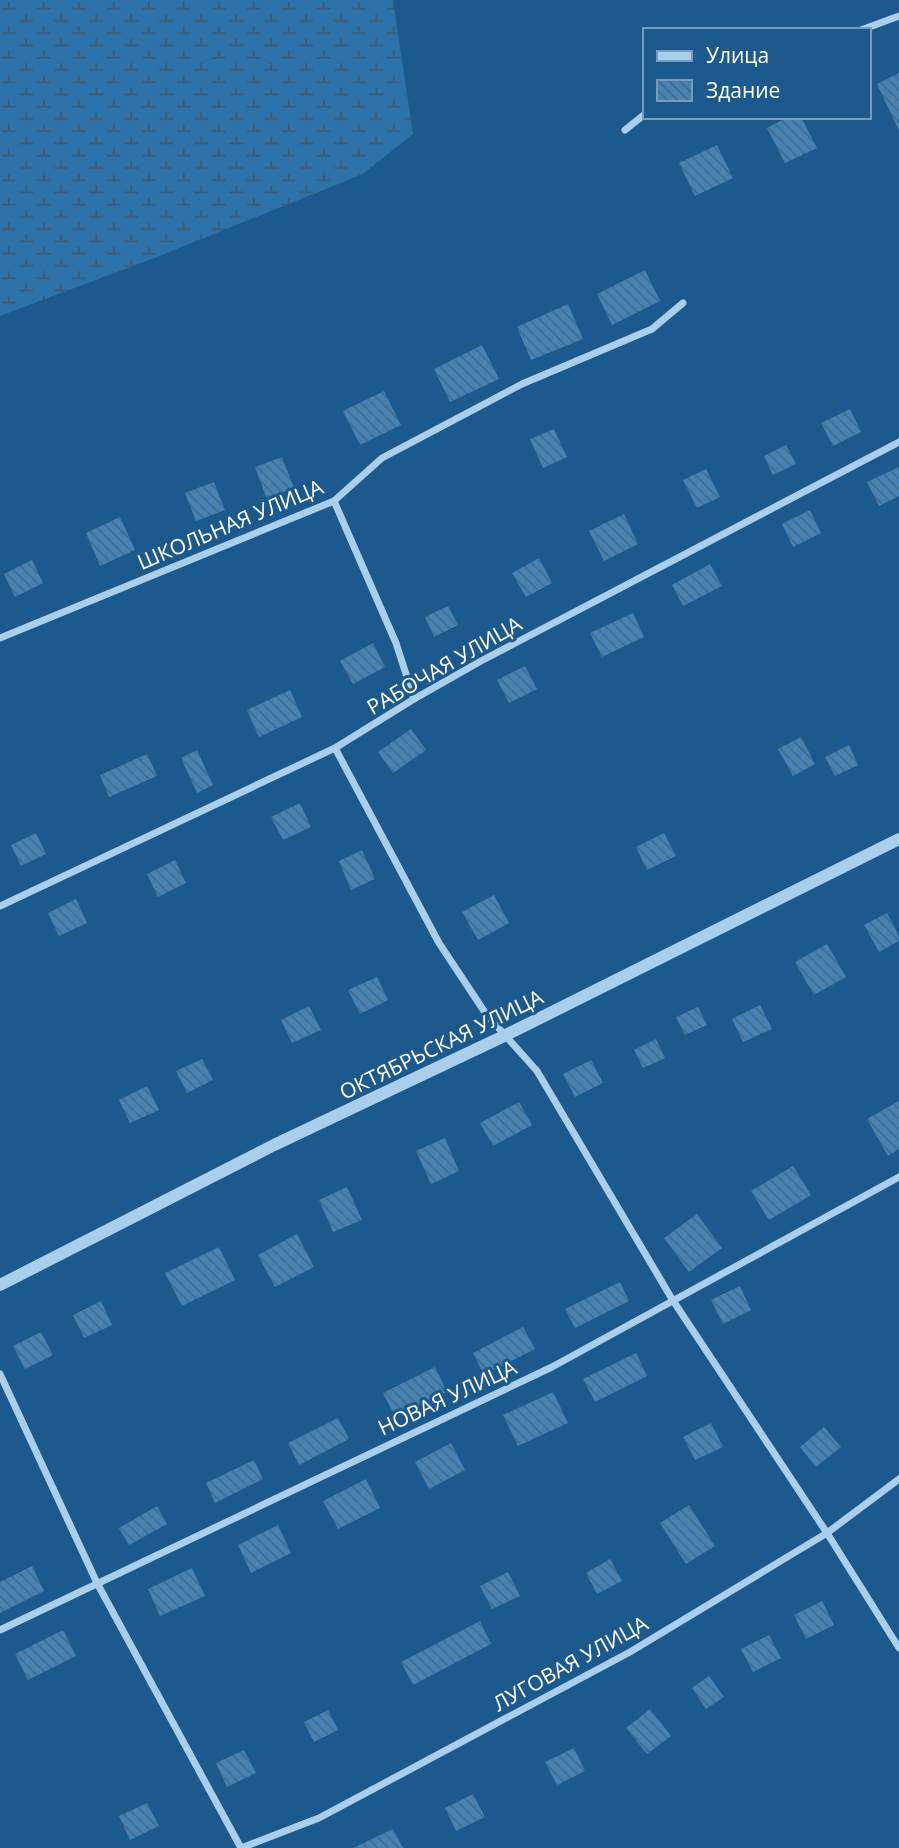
<svg xmlns="http://www.w3.org/2000/svg" width="899" height="1848" viewBox="0 0 899 1848" font-family="'Open Sans',sans-serif">
	<style>
		.wetland { fill: url(#wetland-marsh) }
		.building { fill: url(#building-back-hatch) }
		.lines { fill: none; stroke-linecap: round; stroke-linejoin: round }
		.minor { stroke: #a9cfed; stroke-width: 7 }
		.tertiary { stroke: #a9cfed; stroke-width: 12 }
		.labels { text-anchor: middle; dominant-baseline: central; stroke-width: 6; stroke-linejoin: round; paint-order: stroke }
		.street-label { font-size: 21px; fill: #fff; stroke: #1c598c }
	</style>
	<defs>
		<pattern id="wetland-marsh" width="20" height="14" patternUnits="userSpaceOnUse" patternTransform="scale(1.75)"><rect width="20" height="14" fill="#2d72a8"/><path d="M1 5h8M5 5V1M11 12h8M15 12V8" fill="none" stroke="#405b71"/></pattern>
		<pattern id="building-back-hatch" width="6" height="6" patternUnits="userSpaceOnUse" patternTransform="scale(1.75)"><rect width="6" height="6" fill="#4583b4"/><path d="M-1 5l2 2M0 0l6 6M5-1l2 2" fill="none" stroke="#486a85"/></pattern>
	</defs>
	<rect width="100%" height="100%" fill="#1c598c"/>
	<path class="wetland" d="M0,0H393L413,134L363,174L162,255L0,316Z"/>
	<g class="building">
		<path d="M899,73V131L877,84Z"/>
		<path d="M788,117H801L817,148L785,163L767,128Z"/>
		<path d="M717,145L733,178L695,196L679,163Z"/>
		<path d="M645,270L660,301L612,325L597,294Z"/>
		<path d="M568,304L583,339L531,360L517,327Z"/>
		<path d="M482,345L499,379L450,402L434,369Z"/>
		<path d="M384,391L401,425L360,445L343,411Z"/>
		<path d="M850,409L861,432L833,446L821,423Z"/>
		<path d="M554,429L567,457L543,468L530,439Z"/>
		<path d="M786,445L796,464L773,475L764,456Z"/>
		<path d="M282,457L294,488L267,499L255,467Z"/>
		<path d="M899,467V496L879,506L867,482Z"/>
		<path d="M706,469L720,497L697,508L683,480Z"/>
		<path d="M214,482L225,510L196,521L185,493Z"/>
		<path d="M810,510L821,533L793,547L782,524Z"/>
		<path d="M624,514L638,544L604,561L589,531Z"/>
		<path d="M120,517L135,550L100,566L86,533Z"/>
		<path d="M539,558L552,583L526,597L512,573Z"/>
		<path d="M32,560L43,583L15,597L4,574Z"/>
		<path d="M710,564L722,586L683,606L672,585Z"/>
		<path d="M448,606L458,625L434,637L425,617Z"/>
		<path d="M633,613L644,637L602,657L590,633Z"/>
		<path d="M373,643L385,667L353,684L340,661Z"/>
		<path d="M525,666L537,689L509,703L497,680Z"/>
		<path d="M290,690L302,717L259,737L247,710Z"/>
		<path d="M411,729L426,750L393,773L378,752Z"/>
		<path d="M801,737L815,764L793,776L778,749Z"/>
		<path d="M849,745L858,765L835,776L825,757Z"/>
		<path d="M197,750L213,785L197,793L181,758Z"/>
		<path d="M147,754L157,776L109,797L100,775Z"/>
		<path d="M300,803L311,827L283,840L271,817Z"/>
		<path d="M36,833L46,854L21,866L11,845Z"/>
		<path d="M664,833L676,856L647,870L636,847Z"/>
		<path d="M362,850L375,879L351,890L339,861Z"/>
		<path d="M175,860L186,883L158,897L147,874Z"/>
		<path d="M494,895L509,923L478,940L462,912Z"/>
		<path d="M76,899L87,923L59,936L48,913Z"/>
		<path d="M887,913L899,936V941L879,952L864,925Z"/>
		<path d="M827,944L846,977L814,995L795,962Z"/>
		<path d="M377,977L388,1000L360,1014L348,990Z"/>
		<path d="M760,1005L772,1029L743,1042L732,1019Z"/>
		<path d="M309,1006L321,1030L292,1043L281,1020Z"/>
		<path d="M698,1007L707,1025L685,1035L676,1017Z"/>
		<path d="M656,1039L665,1058L643,1068L634,1050Z"/>
		<path d="M202,1059L213,1080L187,1093L176,1071Z"/>
		<path d="M591,1060L603,1083L575,1097L563,1074Z"/>
		<path d="M147,1086L159,1110L130,1123L119,1100Z"/>
		<path d="M899,1101V1149L888,1156L867,1119Z"/>
		<path d="M519,1102L532,1125L493,1146L480,1123Z"/>
		<path d="M445,1138L459,1171L431,1184L416,1151Z"/>
		<path d="M793,1166L811,1195L769,1220L751,1191Z"/>
		<path d="M347,1187L362,1220L333,1232L319,1200Z"/>
		<path d="M697,1214L722,1248L689,1272L664,1238Z"/>
		<path d="M297,1234L314,1267L275,1287L258,1255Z"/>
		<path d="M219,1247L235,1280L182,1306L165,1273Z"/>
		<path d="M620,1282L629,1301L575,1328L565,1309Z"/>
		<path d="M740,1286L751,1310L723,1324L711,1300Z"/>
		<path d="M101,1301L112,1325L84,1338L73,1315Z"/>
		<path d="M523,1327L535,1349L484,1375L473,1353Z"/>
		<path d="M41,1332L53,1355L25,1369L13,1346Z"/>
		<path d="M636,1353L647,1376L595,1402L583,1379Z"/>
		<path d="M435,1367L447,1392L395,1417L383,1393Z"/>
		<path d="M553,1392L568,1423L518,1446L503,1415Z"/>
		<path d="M338,1418L349,1439L299,1465L288,1443Z"/>
		<path d="M711,1423L723,1447L695,1460L683,1437Z"/>
		<path d="M824,1427L841,1447L816,1467L800,1447Z"/>
		<path d="M451,1443L465,1470L429,1489L415,1462Z"/>
		<path d="M254,1460L263,1479L215,1503L206,1483Z"/>
		<path d="M366,1479L380,1508L338,1529L323,1501Z"/>
		<path d="M689,1505L715,1546L686,1564L660,1523Z"/>
		<path d="M157,1506L167,1524L129,1545L119,1528Z"/>
		<path d="M278,1525L291,1553L251,1573L238,1545Z"/>
		<path d="M610,1559L622,1581L597,1594L586,1573Z"/>
		<path d="M32,1566L44,1591L0,1613V1582Z"/>
		<path d="M192,1568L205,1596L160,1616L148,1589Z"/>
		<path d="M508,1572L520,1596L492,1609L480,1586Z"/>
		<path d="M822,1601L834,1625L806,1639L794,1615Z"/>
		<path d="M480,1621L491,1644L413,1685L401,1662Z"/>
		<path d="M63,1630L76,1656L28,1680L15,1654Z"/>
		<path d="M769,1635L781,1658L753,1672L741,1649Z"/>
		<path d="M709,1676L724,1697L706,1709L692,1688Z"/>
		<path d="M650,1709L671,1736L647,1754L626,1728Z"/>
		<path d="M328,1710L338,1730L314,1742L304,1722Z"/>
		<path d="M574,1748L585,1771L557,1785L545,1762Z"/>
		<path d="M244,1750L256,1773L227,1787L216,1763Z"/>
		<path d="M473,1794L485,1817L456,1831L445,1808Z"/>
		<path d="M147,1803L159,1826L130,1840L119,1816Z"/>
		<path d="M393,1829L403,1848H353Z"/>
	</g>
	<g class="lines">
		<g class="minor">
			<path d="M861,30L899,16"/>
			<path d="M625,130L645,114"/>
			<path d="M334,501L396,643L414,699"/>
			<path d="M0,638L334,501L382,458L522,384L652,329L683,303"/>
			<path d="M335,748L439,943L486,1014L537,1071L672,1299L827,1533L899,1648"/>
			<path d="M0,906L335,748L414,699L481,661L899,442"/>
			<path d="M0,1374L97,1583L241,1848"/>
			<path d="M0,1630L552,1367L899,1177"/>
			<path d="M241,1848L319,1818L630,1652L827,1533L899,1479"/>
		</g>
		<path class="tertiary" d="M0,1285L274,1145L504,1036L899,839"/>
	</g>
	<g class="labels">
		<g class="street-label">
			<text transform="translate(230 524) rotate(-23)">ШКОЛЬНАЯ УЛИЦА</text>
			<text transform="translate(444 665) rotate(-30)">РАБОЧАЯ УЛИЦА</text>
			<text transform="translate(441 1044) rotate(-26)">ОКТЯБРЬСКАЯ УЛИЦА</text>
			<text transform="translate(447 1397) rotate(-25)">НОВАЯ УЛИЦА</text>
			<text transform="translate(570 1663) rotate(-29)">ЛУГОВАЯ УЛИЦА</text>
		</g>
	</g>
	<rect x="643" y="28" width="228" height="91" fill="#1c598c" stroke="#779bba" stroke-width="2"/>
	<rect x="657" y="51" width="35" height="10" fill="#a9cfed" stroke="#779bba" stroke-width="2"/>
	<text x="706" y="63" font-size="21" fill="#ffffff">Улица</text>
	<rect x="657" y="80" width="35" height="21" fill="url(#building-back-hatch)" stroke="#779bba" stroke-width="2"/>
	<text x="706" y="98" font-size="21" fill="#ffffff">Здание</text>
</svg>
